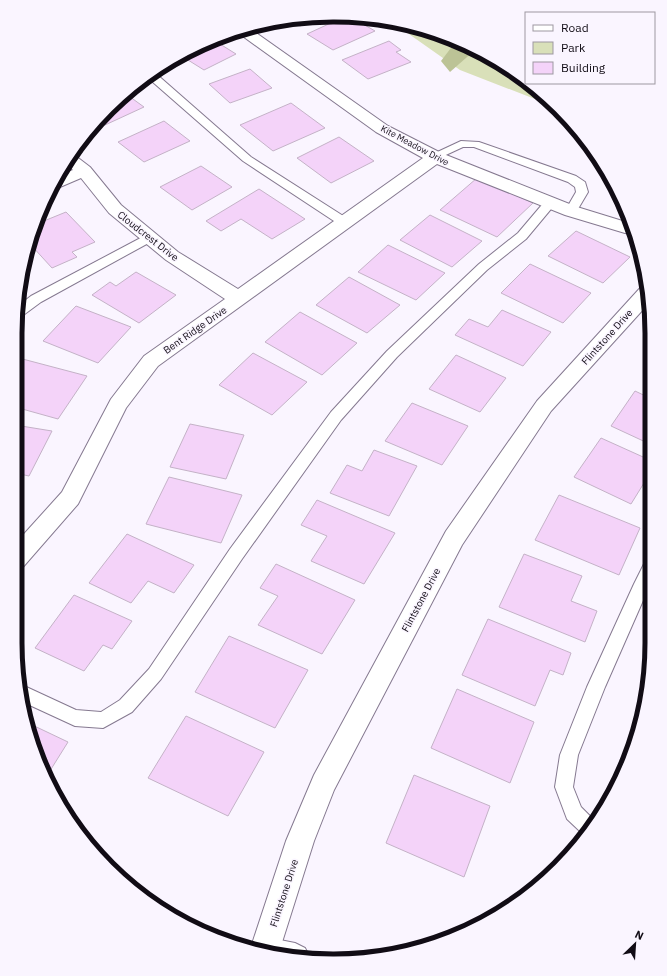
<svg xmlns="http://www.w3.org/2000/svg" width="667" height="976" viewBox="0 0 667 976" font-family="'IBM Plex Sans',sans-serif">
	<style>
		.green { fill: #d9e0b9 }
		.forest { fill: #bcc396 }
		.building { fill: #f4d3f9; stroke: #c4b2c7 }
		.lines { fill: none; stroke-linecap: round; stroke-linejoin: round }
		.service-casing { stroke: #857990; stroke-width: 2 }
		.minor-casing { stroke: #857990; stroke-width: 2 }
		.secondary-casing { stroke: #857990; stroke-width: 2 }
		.service { fill: #fff; fill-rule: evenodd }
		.minor { fill: #fff; fill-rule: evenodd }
		.secondary { fill: #fff; fill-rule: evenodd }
		.labels { text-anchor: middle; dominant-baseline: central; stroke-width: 3; stroke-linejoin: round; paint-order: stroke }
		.far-street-label { font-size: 9px; fill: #110c15; stroke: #faf5ff }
		.street-label { font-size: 10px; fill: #110c15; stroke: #faf5ff }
		.rim { fill: none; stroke: #110c15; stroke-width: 5 }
	</style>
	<rect width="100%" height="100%" fill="#faf5ff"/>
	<path class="green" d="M389,20L396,21L456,39L511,69L526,83L558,108L460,70Z"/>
	<path class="forest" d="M457,40L475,50L450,72L441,61Z"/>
	<g class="building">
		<path d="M323,16L300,26L289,19Z"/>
		<path d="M346,16L351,17L375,31L333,50L307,34Z"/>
		<path d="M212,39L236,54L204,70L188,60L177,65L171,61Z"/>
		<path d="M389,41L401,50L396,52L411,62L368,79L342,60Z"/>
		<path d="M250,69L272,88L230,103L209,84Z"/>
		<path d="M126,94L144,107L105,125L99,121L108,108Z"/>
		<path d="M291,103L325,128L273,151L240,125Z"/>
		<path d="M164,121L190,141L144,162L118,142Z"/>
		<path d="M339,137L374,161L331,183L297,158Z"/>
		<path d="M201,166L232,187L192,210L160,187Z"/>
		<path d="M477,178L533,203L497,237L440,210Z"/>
		<path d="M259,189L305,219L272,239L241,219L221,231L206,221Z"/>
		<path d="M66,212L95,242L72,252L77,257L52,268L31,245L39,223Z"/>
		<path d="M430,215L482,241L452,267L400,240Z"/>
		<path d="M576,231L630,257L603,283L548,256Z"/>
		<path d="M388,245L445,273L416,300L358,272Z"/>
		<path d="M530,264L591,293L563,323L501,293Z"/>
		<path d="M136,272L176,295L139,323L92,295L110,282L116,286Z"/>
		<path d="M349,277L400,305L367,333L316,305Z"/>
		<path d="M76,306L131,327L98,363L43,341Z"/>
		<path d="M502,310L551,332L523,366L455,335L469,319L488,327Z"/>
		<path d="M300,312L357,343L322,375L265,342Z"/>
		<path d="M253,353L307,382L272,415L219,385Z"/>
		<path d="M456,355L506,378L480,412L429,389Z"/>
		<path d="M15,357L87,376L58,419L15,407Z"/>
		<path d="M635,391L652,399V445L611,426Z"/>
		<path d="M412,403L468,426L442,465L385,441Z"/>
		<path d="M190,424L244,435L226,479L170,467Z"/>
		<path d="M15,425L52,431L29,476L15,473Z"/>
		<path d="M601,438L652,461V487L644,483L631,504L574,477Z"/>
		<path d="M374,450L417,466L389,516L330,493L347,465L362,471Z"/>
		<path d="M169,477L242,495L221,543L146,524Z"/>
		<path d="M559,495L640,528L619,575L535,540Z"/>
		<path d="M317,500L395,533L364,584L311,561L327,536L301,525Z"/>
		<path d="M127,534L194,565L174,593L148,581L131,603L89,583Z"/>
		<path d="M524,554L582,576L571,601L597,611L585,642L499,607Z"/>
		<path d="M276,564L355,600L322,654L258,625L278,596L260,588Z"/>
		<path d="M74,595L132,621L112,649L103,645L84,671L35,648Z"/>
		<path d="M488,619L571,653L563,675L550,670L535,706L462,675Z"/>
		<path d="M229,636L308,670L275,728L195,692Z"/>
		<path d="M457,689L534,722L510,783L431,748Z"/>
		<path d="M647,694L646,705L640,725L637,724Z"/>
		<path d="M186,716L264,752L228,816L148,778Z"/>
		<path d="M26,722L68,742L48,774L26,725Z"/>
		<path d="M414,775L490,806L464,877L386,843Z"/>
	</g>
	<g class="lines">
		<defs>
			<g id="service">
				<path d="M154,72L251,157L348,219L350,222L348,225H340L243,161L147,77Z"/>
				<path d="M461,141L479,142L576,176L585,182L588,192L575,214H567L565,211L576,192L575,187L568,182L474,147H463L435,160L431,159L429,157L431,155Z"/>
				<path d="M550,199L554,200L556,203L526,239L487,270L397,357L341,420L242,559L161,679L132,712L103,728L75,726L23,702L21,686L22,685L76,710L101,712L120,700L149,669L230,549L331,412L387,351L479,264L518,233L546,200Z"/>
				<path d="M150,233L154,234L156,237L154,240L41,302L22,316L17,317L18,306L31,296Z"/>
				<path d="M652,558V580L605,687L578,755L573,787L581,807L596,822L585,836L567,819L555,787L560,755L587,687L634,584L646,560Z"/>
			</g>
			<g id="minor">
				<path d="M249,28L388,126L441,153L577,207L629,223L633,234L625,233L565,215L437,164L158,366L126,408L78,504L23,567L15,570V544L62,492L111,399L144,356L225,299L166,260L109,213L81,178L60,187L53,188L57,176L73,170L66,163L73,154L90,167L121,205L178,252L238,289L423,158L376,132L237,32Z"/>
				<path d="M647,286L649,303L551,411L462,545L334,790L314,841L278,955L251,947L286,841L314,775L446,531L537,401L641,287Z"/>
			</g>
			<path id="secondary" d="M280,940L295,943L305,948L310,958H292L267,951L270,945Z"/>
		</defs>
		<use href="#service" class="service-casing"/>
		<use href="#minor" class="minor-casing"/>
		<use href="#secondary" class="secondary-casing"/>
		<use href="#service" class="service"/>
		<use href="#minor" class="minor"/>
		<use href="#secondary" class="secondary"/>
	</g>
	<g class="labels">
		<g class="far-street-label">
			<text transform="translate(415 145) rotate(28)">Kite Meadow Drive</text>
		</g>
		<g class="street-label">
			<text transform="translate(148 236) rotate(38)">Cloudcrest Drive</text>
			<text transform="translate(195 330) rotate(-35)">Bent Ridge Drive</text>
			<text transform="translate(607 337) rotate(-48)">Flintstone Drive</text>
			<text transform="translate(421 600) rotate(-62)">Flintstone Drive</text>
			<text transform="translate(284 893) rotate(-72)">Flintstone Drive</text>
		</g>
	</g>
	<path d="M0 0H667V976H0ZM333 22H334A311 311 0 0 1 645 333V643A311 311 0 0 1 334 954H333A311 311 0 0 1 22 643V333A311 311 0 0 1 333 22Z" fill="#faf5ff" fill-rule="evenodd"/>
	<path class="rim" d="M333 22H334A311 311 0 0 1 645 333V643A311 311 0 0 1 334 954H333A311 311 0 0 1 22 643V333A311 311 0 0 1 333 22Z"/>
	<rect x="525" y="12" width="130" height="72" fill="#faf5ff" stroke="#9d98a1"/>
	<rect x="533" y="25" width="20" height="6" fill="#ffffff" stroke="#9d98a1"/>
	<text x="561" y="32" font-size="12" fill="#110c15">Road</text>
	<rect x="533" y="42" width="20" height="12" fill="#d9e0b9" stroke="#9d98a1"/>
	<text x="561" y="52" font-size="12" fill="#110c15">Park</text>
	<rect x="533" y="62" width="20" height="12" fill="#f4d3f9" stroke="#9d98a1"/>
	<text x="561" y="72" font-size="12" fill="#110c15">Building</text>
	<g transform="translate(635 944) rotate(25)" stroke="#faf5ff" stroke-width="3" paint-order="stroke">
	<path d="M0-3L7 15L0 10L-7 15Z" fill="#110c15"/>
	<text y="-6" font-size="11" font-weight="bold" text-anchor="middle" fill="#110c15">N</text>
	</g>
</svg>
